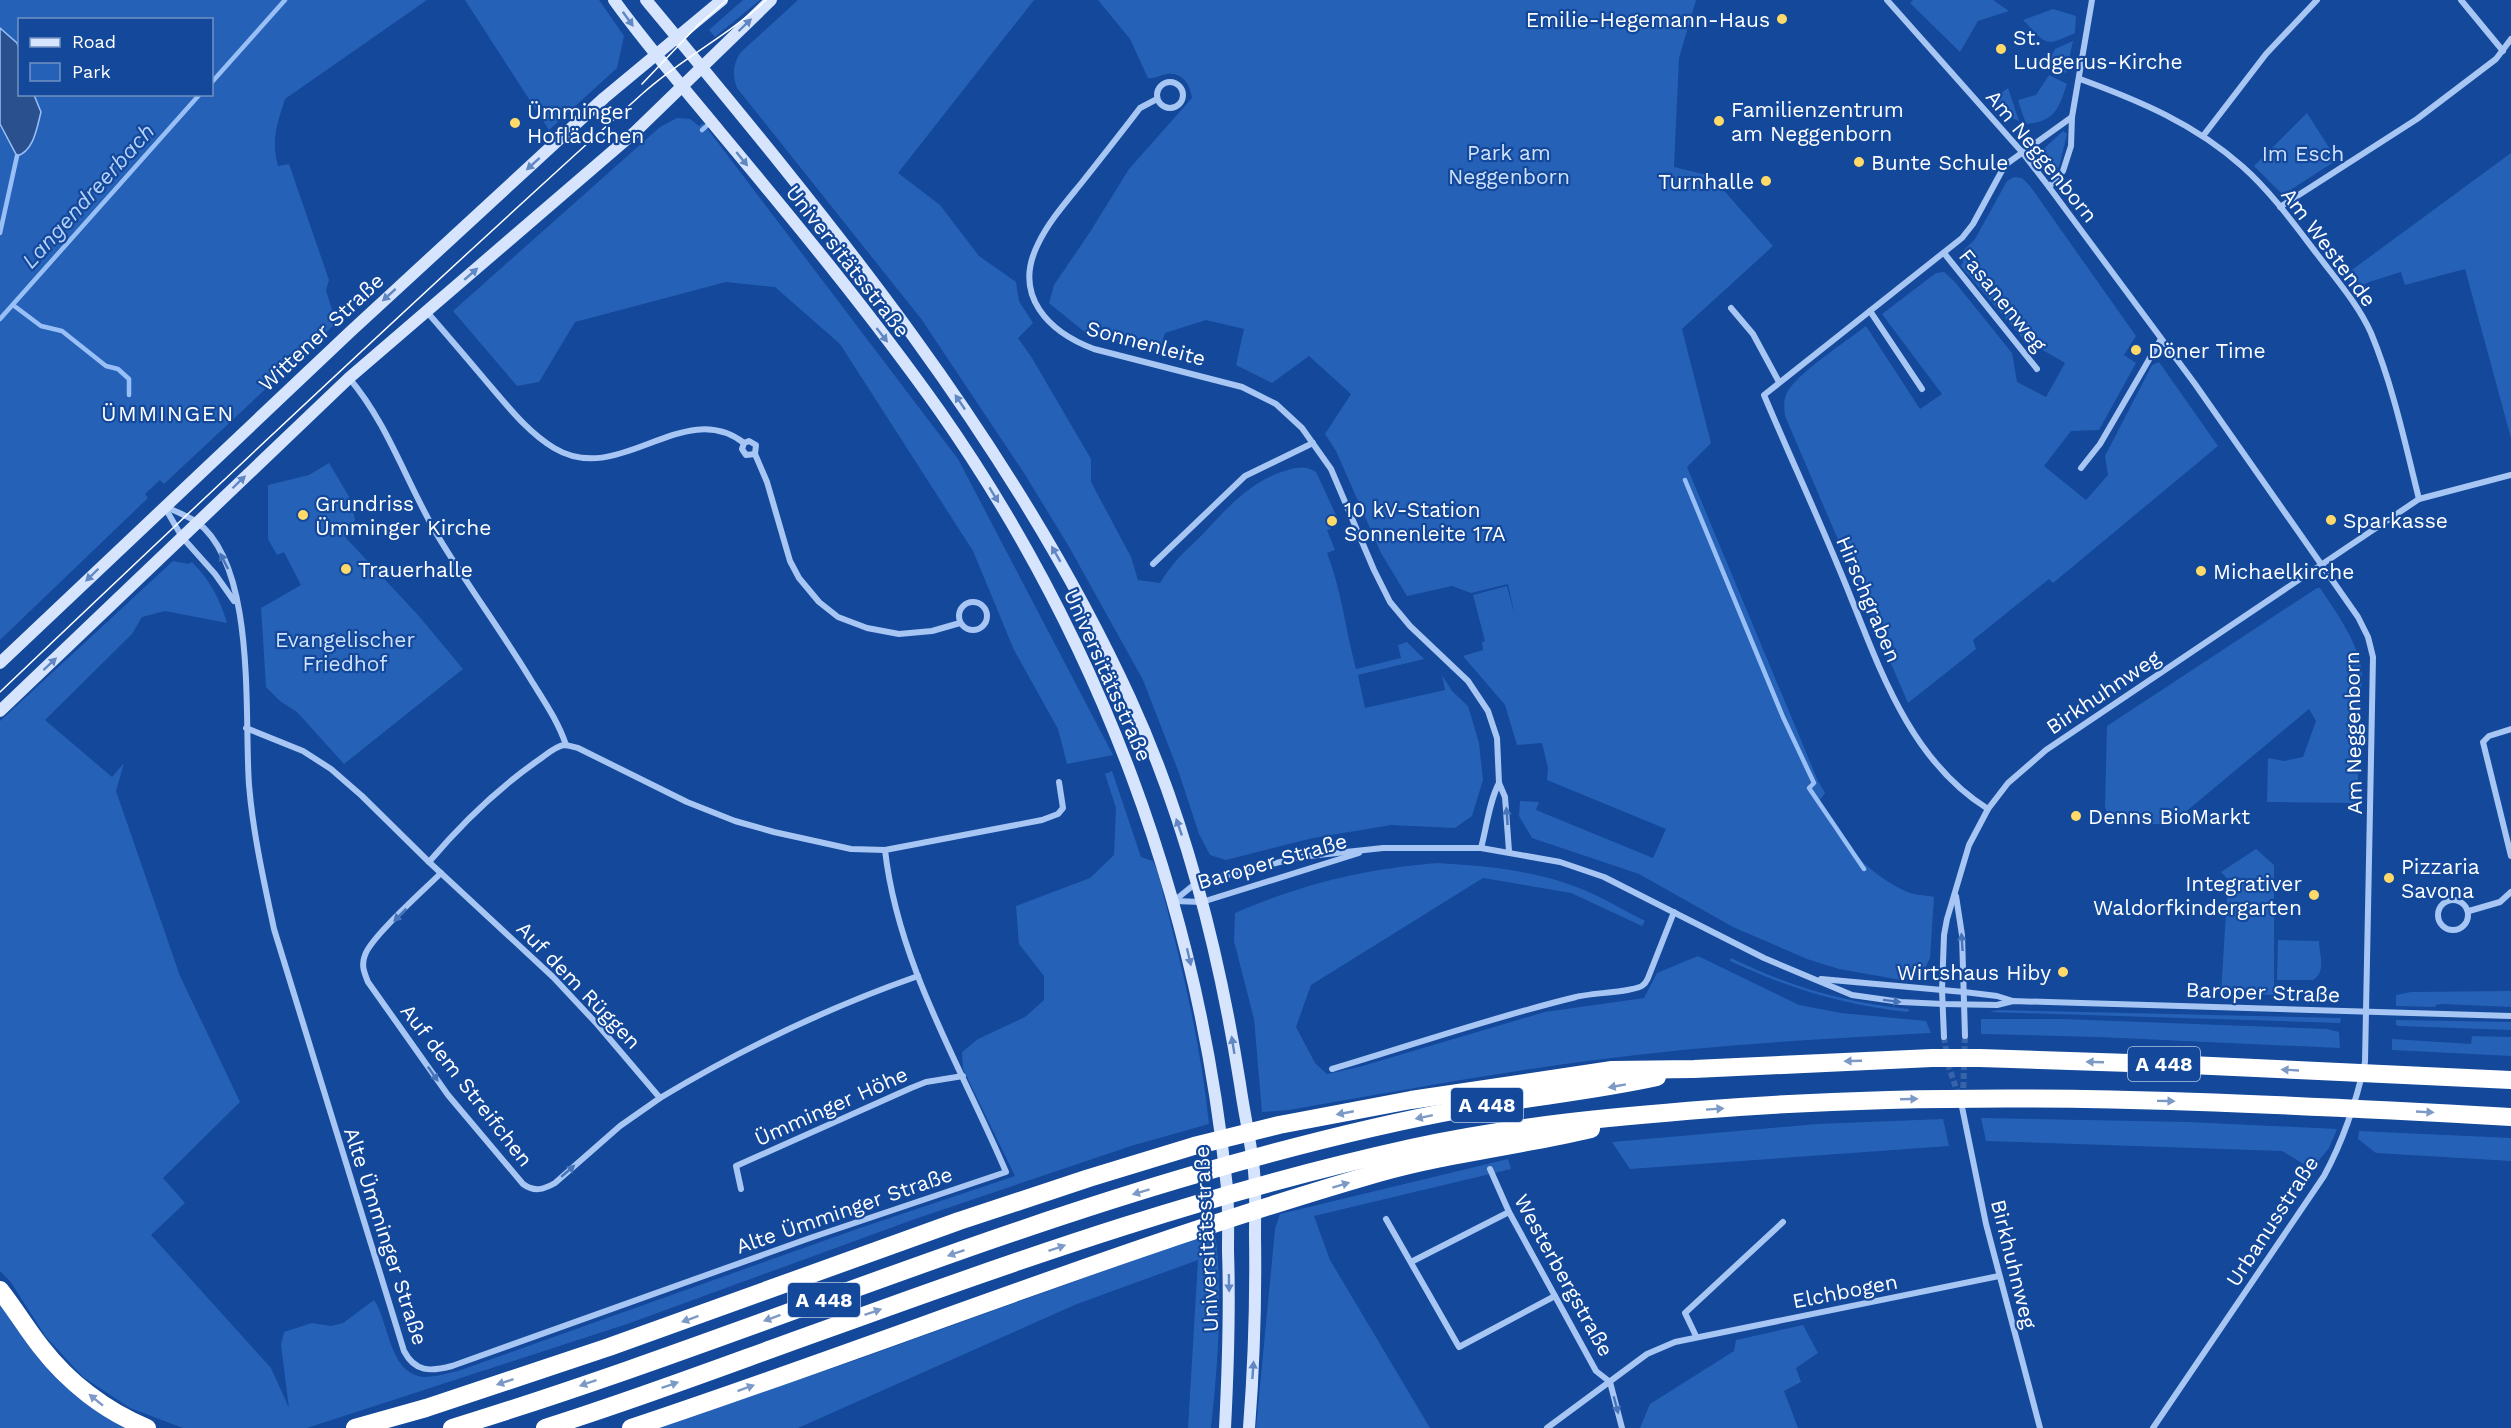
<svg xmlns="http://www.w3.org/2000/svg" width="2511" height="1428" viewBox="0 0 2511 1428" font-family="'Work Sans',sans-serif">
	<style>
		.green { fill: #2661b8; fill-rule: evenodd }
		.water { fill: #2a518e; stroke: #99c0f6; stroke-width: 1.5 }
		.lines { fill: none; stroke-linecap: round; stroke-linejoin: round }
		.stream { stroke: #99c0f6; stroke-width: 4.5 }
		.street-tunnel { stroke: #3663a9; stroke-width: 6; stroke-dasharray: 6 3; stroke-linecap: butt }
		.street { stroke: #a7c6f3; stroke-width: 6 }
		.secondary { stroke: #d6e5fd; stroke-width: 12 }
		.highway { stroke: #fff; stroke-width: 18 }
		.tram { stroke: #fff; stroke-width: 1.5 }
		.oneway { fill: #6187c2 }
		.oneway2 { fill: #4774b9 }
		.oneway3 { fill: #7d9ac7 }
		.poi-dot { fill: #ffda69; stroke: #13489a; stroke-width: 2 }
		.labels { text-anchor: middle; dominant-baseline: central; stroke-width: 4.5; stroke-linejoin: round; paint-order: stroke }
		.shield { fill: #13489a; stroke: #b8c8e1; stroke-width: 1.5 }
		.shield-label { font-size: 20px; font-weight: bold; fill: #fff }
		.poi-label { font-size: 21px; fill: #fff; stroke: #13489a; text-anchor: start }
		.park-label { font-size: 21px; fill: #cfe2fd; stroke: #13489a }
		.street-label { font-size: 21px; fill: #fff; stroke: #13489a }
		.water-label { font-size: 22px; font-style: italic; fill: #b3d0fa; stroke: #13489a }
		.neighbourhood-label { font-size: 22px; letter-spacing: 1.5px; fill: #fff; stroke: #13489a }
	</style>
	<rect width="100%" height="100%" fill="#13489a"/>
	<g class="green">
		<path d="M0,0H427L285,99C277,124 271,140 278,166L289,164L329,280L326,290L336,323L164,484L160,480L145,494L148,498L0,640ZM20,20H212V94H20Z"/>
		<path d="M465,0H599L624,36L617,68L549,130Z"/>
		<path d="M743,0H760L715,37L709,30Z"/>
		<path d="M798,0H1034L898,173L940,205L979,256L1016,282L1019,301L1033,323L1018,338L1032,358L1091,459V482L1131,557L1138,580L1160,583C1172,563 1183,553 1199,538C1225,511 1245,485 1281,472C1293,468 1304,464 1316,472L1336,515L1327,518L1331,529L1327,530L1335,550L1327,553C1341,588 1346,632 1356,669L1401,658L1398,645L1407,642L1424,659L1358,675L1365,708L1445,690L1442,675L1452,691L1468,706L1479,743L1483,780L1472,816L1455,828L1391,825L1313,838L1226,860L1210,855L1199,834L1179,773L1143,680L1068,545L1024,473L922,320L737,88C732,74 733,65 740,53Z"/>
		<path d="M1098,0H1696L1679,58L1674,167L1711,176L1773,246L1682,329L1711,443L1687,467L1818,781L1825,793L1819,801C1832,836 1869,874 1903,890C1912,895 1925,895 1934,897L1930,958L1922,974L1901,980L1839,969L1807,959L1733,927L1639,874L1532,838L1519,816L1520,801L1539,802L1536,810L1653,858L1666,829L1547,780L1548,768L1542,743L1517,745L1505,705L1463,656L1483,650L1482,642L1485,641L1473,595L1507,586L1515,617L1508,584L1471,593L1452,586L1407,596L1381,553L1336,451L1325,434L1351,394L1309,356L1272,383L1236,365L1244,329L1206,320L1165,333L1160,349L1087,334L1049,303L1054,285L1090,232L1129,169L1192,98C1190,85 1183,72 1167,74C1159,75 1156,79 1148,78L1130,39Z"/>
		<path d="M1913,0H1993L2009,11L1978,21L1960,52L1910,3Z"/>
		<path d="M2053,9L2076,16L2075,33C2043,48 2047,44 2023,20Z"/>
		<path d="M2073,41L2066,73L2051,68L2049,61L2055,49Z"/>
		<path d="M2049,75L2067,84C2058,110 2055,121 2026,124L2018,100L2036,95Z"/>
		<path d="M2008,88L2019,121L2009,117L1993,99Z"/>
		<path d="M2307,113L2337,160L2287,192L2281,193L2254,166Z"/>
		<path d="M677,118L690,119L699,126L703,123L958,459L1113,755L1067,764L1058,729L1014,650L973,551L840,344L775,287L726,282L575,322L539,382L517,386L453,311L660,127Z"/>
		<path d="M2063,131L2067,134L2059,167L2052,170L2043,169L2038,161V154Z"/>
		<path d="M2511,153V438L2465,269L2405,285L2401,272L2369,282L2355,289L2345,275Z"/>
		<path d="M2014,177L2022,178L2030,186L2136,336L2124,355L2136,363L2099,430L2071,431L2044,466L2086,500L2108,475L2105,456L2152,365L2159,362L2218,446L2053,583L2049,579L1973,640L1976,649L1908,703L1785,416C1784,406 1783,398 1789,389C1805,368 1844,343 1866,326L1920,409L1942,394L1882,314L1936,273L1944,272L1954,281L2012,353L2017,382L2046,397L2065,363L2022,338L1961,266L1963,263V251L1975,239L2007,181Z"/>
		<path d="M329,463L351,500L355,520L346,538L418,615L463,669L344,764L297,712L280,701L266,687L261,608L301,585L284,552L277,555L268,539V485L309,475Z"/>
		<path d="M173,561L189,564L192,562C210,580 220,599 227,623L165,611L142,617L132,634L45,720L112,777L124,763L116,791L180,976L240,1102L163,1178L185,1203L151,1235L271,1368L289,1408L281,1345L284,1332L312,1323L331,1326L343,1323L374,1300C390,1324 389,1375 425,1377C435,1377 448,1373 458,1371L857,1229L1015,1176L963,1069L962,1052L978,1039L1025,1017L1044,1000V976L1019,944L1016,906L1090,878L1114,855L1116,808L1105,774L1112,771L1141,857L1153,861L1157,870C1179,954 1200,1037 1209,1124L1131,1146L915,1219L630,1323L307,1428H183L130,1408L83,1377L46,1337L10,1281L0,1271V721Z"/>
		<path d="M2317,588H2320C2338,615 2356,639 2362,671L2357,803L2267,802L2268,758L2284,761L2303,757L2316,721L2309,709L2171,824H2112L2105,807L2107,726Z"/>
		<path d="M2256,849L2274,865V995L2221,993L2227,897L2235,887L2221,872Z"/>
		<path d="M1437,863C1488,866 1544,871 1591,893C1609,901 1627,912 1645,921L1642,926L1571,893L1483,878L1311,985L1296,1027L1315,1063L1327,1074L1359,1067L1545,1012L1644,998L1657,973L1698,956L1799,1005L1841,1013L1926,1021L1931,1033C1819,1039 1706,1045 1595,1060C1493,1073 1391,1092 1289,1110L1262,1112L1254,1019L1234,941L1235,913C1302,884 1364,869 1437,863Z"/>
		<path d="M2278,940L2319,941C2319,955 2327,971 2313,980H2277Z"/>
		<path d="M1731,958C1788,986 1845,1003 1909,1009L1908,1012C1844,1005 1788,988 1730,961Z"/>
		<path d="M2511,991V1007L2442,1004L2436,1005L2435,1007L2396,1006V995L2411,992Z"/>
		<path d="M1999,1010L2341,1018L2340,1023L1989,1012Z"/>
		<path d="M1981,1019H2063L2327,1029L2339,1032L2340,1048L2098,1037L1981,1034Z"/>
		<path d="M2396,1020L2511,1022V1030L2399,1026L2396,1025Z"/>
		<path d="M2472,1036L2511,1037V1056L2392,1050V1039L2471,1044Z"/>
		<path d="M1981,1118L2189,1122L2337,1129L2329,1148L2312,1169L2282,1151L1986,1141Z"/>
		<path d="M1943,1119L1949,1146L1630,1169L1612,1142L1817,1124Z"/>
		<path d="M2359,1131L2511,1138V1161L2376,1153L2358,1139Z"/>
		<path d="M1508,1159L1511,1169L1314,1216L1330,1260L1430,1428H1256L1275,1229L1280,1214Z"/>
		<path d="M1215,1231C1223,1297 1218,1362 1211,1428H1188L1198,1260L1077,1304L798,1428H657L856,1360Z"/>
		<path d="M0,1298L128,1428H0Z"/>
		<path d="M1803,1325L1818,1353L1796,1368L1801,1382L1784,1391L1798,1428H1640L1650,1404L1734,1351L1736,1340Z"/>
	</g>
	<path class="water" d="M0,28L17,43L19,49L20,94L34,95L41,112C37,127 34,151 17,156L0,124Z"/>
	<g class="lines">
		<g class="stream">
			<path d="M212,82L285,0"/>
			<path d="M702,130L710,123"/>
			<path d="M0,233L17,156"/>
			<path d="M13,305L41,326L62,331L106,366L118,369L129,379V395"/>
			<path d="M0,319L200,94"/>
			<path d="M1685,480L1783,717L1814,783L1809,788L1864,869"/>
		</g>
		<g class="street-tunnel">
			<path d="M1944,1037L1949,1067L1959,1097"/>
			<path d="M1963,1097L1965,1036"/>
		</g>
		<g class="street">
			<path d="M1887,0L2022,152L2049,187L2195,384L2358,617L2368,637L2373,657L2365,1062C2356,1103 2344,1139 2324,1176L2153,1428"/>
			<path d="M2461,0L2503,51"/>
			<path d="M2080,79C2140,101 2195,124 2243,167C2271,192 2294,224 2317,254C2335,278 2358,304 2371,333C2393,386 2405,443 2419,499"/>
			<circle cx="1170" cy="95" r="13"/>
			<path d="M1157,99L1140,108C1121,133 1102,157 1083,181C1067,201 1049,221 1038,244C1012,296 1049,332 1094,349L1242,387L1276,404L1302,428L1331,469L1374,570L1390,602L1410,626L1468,681L1488,711L1497,738L1499,783L1505,797L1509,851"/>
			<path d="M2203,136L2266,54L2317,0"/>
			<path d="M2049,187L2063,171L2071,146L2072,117L2092,0"/>
			<path d="M2280,207L2417,119L2496,59L2511,39"/>
			<path d="M1944,253L2037,369"/>
			<path d="M1731,308L1753,334L1779,382"/>
			<path d="M1870,311L1922,389"/>
			<path d="M427,312C449,337 470,362 492,388C510,409 529,433 554,448C620,488 683,396 744,443L742,449L746,455L755,454"/>
			<path d="M349,378C389,425 407,485 439,538C468,586 502,632 531,680C544,701 558,721 566,745"/>
			<path d="M744,443L749,441L756,445L755,454L767,482L790,561L799,578L819,602L838,617L867,628L899,634L932,631L960,623"/>
			<path d="M2081,468L2100,444L2161,339"/>
			<path d="M164,506C175,511 187,516 197,522C257,567 244,716 249,785C253,833 264,882 274,929L404,1351C415,1372 430,1372 452,1366L810,1238L1006,1172C962,1068 898,965 885,850"/>
			<path d="M164,506L182,537L215,574L234,601"/>
			<path d="M1153,564L1245,476L1313,443"/>
			<circle cx="973" cy="616" r="14"/>
			<path d="M246,728L303,751L331,769L362,796L429,862L553,977L597,1024L660,1098C743,1048 827,1008 918,976"/>
			<path d="M2511,729L2489,736L2483,742L2511,856"/>
			<path d="M1988,809C1903,756 1875,653 1838,566C1814,508 1788,452 1764,395L1962,238L1973,224L2005,165L2072,117"/>
			<path d="M1481,848C1487,826 1489,802 1499,783"/>
			<path d="M429,862C462,823 498,788 540,759C547,754 556,746 564,745C568,745 573,747 578,748L687,802L735,821L774,832L851,849L885,850L1042,820L1058,814L1063,808L1059,782"/>
			<path d="M441,873C425,889 371,937 365,955C361,965 364,972 368,982L448,1095L523,1184C534,1192 543,1190 555,1183L620,1126L660,1098"/>
			<path d="M1956,896L1962,935L1965,1036"/>
			<circle cx="2453" cy="915" r="15"/>
			<path d="M1174,901L1196,883L1300,857L1383,848H1481L1560,862L1604,877L1764,958L1852,995L1901,1002L1943,1004L1997,1005L2013,1001L2511,1016"/>
			<path d="M1174,901L1202,902L1359,853"/>
			<path d="M2469,911L2500,902L2511,892"/>
			<path d="M1821,979L1964,992L1997,996L2013,1001"/>
			<path d="M1944,1037L1942,990L1944,935L1947,919L1969,845L1988,809L2008,783L2046,750L2419,499L2511,475"/>
			<path d="M1332,1069C1413,1045 1493,1017 1576,997C1589,993 1636,992 1643,985C1646,983 1647,980 1648,978L1674,912"/>
			<path d="M1962,1107L1986,1224L2040,1428"/>
			<path d="M1490,1169L1509,1212L1596,1371L1610,1382L1622,1428"/>
			<path d="M741,1189L736,1166L911,1088L926,1082L963,1076"/>
			<path d="M1386,1219L1459,1347L1555,1296"/>
			<path d="M1411,1262L1509,1212"/>
			<path d="M1696,1336L1685,1313L1783,1222"/>
			<path d="M1547,1428L1647,1354L1675,1342L1999,1276"/>
		</g>
		<g class="secondary">
			<path d="M614,0C647,46 684,88 720,132C795,222 871,314 939,410C1099,638 1197,902 1226,1179C1229,1202 1228,1227 1228,1251C1230,1310 1228,1369 1225,1428"/>
			<path d="M646,0C827,218 1011,439 1130,698C1186,820 1219,952 1240,1084C1244,1113 1251,1142 1254,1171C1256,1192 1255,1214 1255,1235C1256,1300 1254,1364 1249,1428"/>
			<path d="M0,663L350,332L604,98L722,0"/>
			<path d="M0,711L349,378L635,132L771,0"/>
		</g>
		<g class="highway">
			<path d="M0,1290C15,1309 26,1328 41,1347C68,1382 105,1411 147,1428"/>
			<path d="M355,1428L426,1408L609,1347L959,1221L1089,1178L1194,1146L1279,1125L1411,1100L1612,1070L1694,1069L1932,1058H1980L2190,1065L2511,1080"/>
			<path d="M452,1428C704,1351 947,1246 1200,1173C1287,1148 1375,1125 1464,1109C1528,1097 1594,1091 1657,1077"/>
			<path d="M545,1428C644,1397 742,1359 841,1324C1028,1256 1216,1191 1411,1148C1510,1126 1611,1117 1712,1109C1978,1088 2245,1102 2511,1117"/>
			<path d="M631,1428C881,1345 1125,1246 1378,1173C1448,1153 1520,1146 1591,1129"/>
		</g>
		<g class="tram">
			<path d="M642,84L698,25L727,0"/>
			<path d="M0,692C212,490 425,290 642,94C680,59 728,36 766,0"/>
		</g>
	</g>
	<defs><path id="oneway-solid" d="M-6-.8H1V-3.2L6.5 0L1 3.2V.8H-6Z" transform="scale(1.5)"/></defs>
	<g class="oneway">
		<use href="#oneway-solid" transform="translate(628 19) rotate(54)"/>
		<use href="#oneway-solid" transform="translate(745 25) rotate(-44)"/>
		<use href="#oneway-solid" transform="translate(742 159) rotate(51)"/>
		<use href="#oneway-solid" transform="translate(533 164) rotate(138)"/>
		<use href="#oneway-solid" transform="translate(471 274) rotate(-41)"/>
		<use href="#oneway-solid" transform="translate(389 295) rotate(138)"/>
		<use href="#oneway-solid" transform="translate(882 335) rotate(52)"/>
		<use href="#oneway-solid" transform="translate(960 402) rotate(-124)"/>
		<use href="#oneway-solid" transform="translate(239 482) rotate(-44)"/>
		<use href="#oneway-solid" transform="translate(994 495) rotate(59)"/>
		<use href="#oneway-solid" transform="translate(1056 554) rotate(-120)"/>
		<use href="#oneway-solid" transform="translate(92 575) rotate(136)"/>
		<use href="#oneway-solid" transform="translate(50 664) rotate(-43)"/>
		<use href="#oneway-solid" transform="translate(1179 827) rotate(-109)"/>
		<use href="#oneway-solid" transform="translate(1189 957) rotate(77)"/>
		<use href="#oneway-solid" transform="translate(1233 1045) rotate(-99)"/>
		<use href="#oneway-solid" transform="translate(1229 1283) rotate(89)"/>
		<use href="#oneway-solid" transform="translate(1253 1370) rotate(-86)"/>
	</g>
	<g class="oneway2">
		<use href="#oneway-solid" transform="translate(224 561) rotate(-117)"/>
		<use href="#oneway-solid" transform="translate(1507 816) rotate(-94)"/>
		<use href="#oneway-solid" transform="translate(400 915) rotate(135)"/>
		<use href="#oneway-solid" transform="translate(1962 942) rotate(-94)"/>
		<use href="#oneway-solid" transform="translate(1892 1001) rotate(7)"/>
		<use href="#oneway-solid" transform="translate(433 1074) rotate(55)"/>
		<use href="#oneway-solid" transform="translate(568 1171) rotate(-41)"/>
		<use href="#oneway-solid" transform="translate(1616 1405) rotate(75)"/>
	</g>
	<g class="oneway3">
		<use href="#oneway-solid" transform="translate(1853 1061) rotate(178)"/>
		<use href="#oneway-solid" transform="translate(2095 1062) rotate(-178)"/>
		<use href="#oneway-solid" transform="translate(2290 1070) rotate(-177)"/>
		<use href="#oneway-solid" transform="translate(1617 1086) rotate(170)"/>
		<use href="#oneway-solid" transform="translate(1909 1099) rotate(-2)"/>
		<use href="#oneway-solid" transform="translate(2166 1101) rotate(1)"/>
		<use href="#oneway-solid" transform="translate(1715 1109) rotate(-4)"/>
		<use href="#oneway-solid" transform="translate(2425 1112) rotate(3)"/>
		<use href="#oneway-solid" transform="translate(1345 1113) rotate(169)"/>
		<use href="#oneway-solid" transform="translate(1424 1117) rotate(168)"/>
		<use href="#oneway-solid" transform="translate(1341 1185) rotate(-17)"/>
		<use href="#oneway-solid" transform="translate(1141 1192) rotate(163)"/>
		<use href="#oneway-solid" transform="translate(1057 1248) rotate(-19)"/>
		<use href="#oneway-solid" transform="translate(956 1253) rotate(161)"/>
		<use href="#oneway-solid" transform="translate(873 1312) rotate(-19)"/>
		<use href="#oneway-solid" transform="translate(772 1318) rotate(160)"/>
		<use href="#oneway-solid" transform="translate(690 1319) rotate(160)"/>
		<use href="#oneway-solid" transform="translate(505 1382) rotate(162)"/>
		<use href="#oneway-solid" transform="translate(588 1383) rotate(161)"/>
		<use href="#oneway-solid" transform="translate(670 1385) rotate(-19)"/>
		<use href="#oneway-solid" transform="translate(746 1388) rotate(-20)"/>
		<use href="#oneway-solid" transform="translate(96 1400) rotate(-141)"/>
	</g>
	<g class="poi-dot">
		<circle cx="1782" cy="19" r="6"/>
		<circle cx="2001" cy="49" r="6"/>
		<circle cx="1719" cy="121" r="6"/>
		<circle cx="515" cy="123" r="6"/>
		<circle cx="1859" cy="162" r="6"/>
		<circle cx="1766" cy="181" r="6"/>
		<circle cx="2136" cy="350" r="6"/>
		<circle cx="303" cy="515" r="6"/>
		<circle cx="2331" cy="520" r="6"/>
		<circle cx="1332" cy="521" r="6"/>
		<circle cx="346" cy="569" r="6"/>
		<circle cx="2201" cy="571" r="6"/>
		<circle cx="2076" cy="816" r="6"/>
		<circle cx="2389" cy="878" r="6"/>
		<circle cx="2314" cy="895" r="6"/>
		<circle cx="2063" cy="972" r="6"/>
	</g>
	<g class="labels">
		<g class="shield">
			<rect x="2128" y="1047" width="72" height="34" rx="4.5"/>
			<rect x="1451" y="1088" width="72" height="34" rx="4.5"/>
			<rect x="788" y="1283" width="72" height="34" rx="4.5"/>
		</g>
		<g class="shield-label">
			<text x="2164" y="1064">A 448</text>
			<text x="1487" y="1105">A 448</text>
			<text x="824" y="1300">A 448</text>
		</g>
		<g class="poi-label">
			<text x="1770" y="19" text-anchor="end">Emilie-Hegemann-Haus</text>
			<text x="2013" y="37">St.<tspan x="2013" dy="24">Ludgerus-Kirche</tspan></text>
			<text x="1731" y="109">Familienzentrum<tspan x="1731" dy="24">am Neggenborn</tspan></text>
			<text x="527" y="111">Ümminger<tspan x="527" dy="24">Hoflädchen</tspan></text>
			<text x="1871" y="162">Bunte Schule</text>
			<text x="1754" y="181" text-anchor="end">Turnhalle</text>
			<text x="2148" y="350">Döner Time</text>
			<text x="315" y="503">Grundriss<tspan x="315" dy="24">Ümminger Kirche</tspan></text>
			<text x="1344" y="509">10 kV-Station<tspan x="1344" dy="24">Sonnenleite 17A</tspan></text>
			<text x="2343" y="520">Sparkasse</text>
			<text x="358" y="569">Trauerhalle</text>
			<text x="2213" y="571">Michaelkirche</text>
			<text x="2088" y="816">Denns BioMarkt</text>
			<text x="2401" y="866">Pizzaria<tspan x="2401" dy="24">Savona</tspan></text>
			<text x="2302" y="883" text-anchor="end">Integrativer<tspan x="2302" dy="24">Waldorfkindergarten</tspan></text>
			<text x="2051" y="972" text-anchor="end">Wirtshaus Hiby</text>
		</g>
		<g class="park-label">
			<text x="1509" y="152">Park am<tspan x="1509" dy="24">Neggenborn</tspan></text>
			<text x="2303" y="153">Im Esch</text>
			<text x="345" y="639">Evangelischer<tspan x="345" dy="24">Friedhof</tspan></text>
		</g>
		<g class="street-label">
			<text transform="translate(2042 156) rotate(51)">Am Neggenborn</text>
			<text transform="translate(2329 247) rotate(53)">Am Westende</text>
			<text transform="translate(848 261) rotate(52)">Universitätsstraße</text>
			<text transform="translate(2003 300) rotate(51)">Fasanenweg</text>
			<text transform="translate(321 332) rotate(-43)">Wittener Straße</text>
			<text transform="translate(1146 343) rotate(15)">Sonnenleite</text>
			<text transform="translate(1869 599) rotate(67)">Hirschgraben</text>
			<text transform="translate(1108 675) rotate(66)">Universitätsstraße</text>
			<text transform="translate(2103 692) rotate(-34)">Birkhuhnweg</text>
			<text transform="translate(2353 733) rotate(-91)">Am Neggenborn</text>
			<text transform="translate(1272 861) rotate(-16)">Baroper Straße</text>
			<text transform="translate(579 985) rotate(46)">Auf dem Rüggen</text>
			<text transform="translate(2263 992) rotate(2)">Baroper Straße</text>
			<text transform="translate(467 1085) rotate(52)">Auf dem Streifchen</text>
			<text transform="translate(831 1106) rotate(-24)">Ümminger Höhe</text>
			<text transform="translate(844 1210) rotate(-19)">Alte Ümminger Straße</text>
			<text transform="translate(2272 1221) rotate(-57)">Urbanusstraße</text>
			<text transform="translate(386 1236) rotate(72)">Alte Ümminger Straße</text>
			<text transform="translate(1206 1239) rotate(-93)">Universitätsstraße</text>
			<text transform="translate(2014 1264) rotate(76)">Birkhuhnweg</text>
			<text transform="translate(1564 1275) rotate(61)">Westerbergstraße</text>
			<text transform="translate(1845 1291) rotate(-11)">Elchbogen</text>
		</g>
		<g class="water-label">
			<text transform="translate(88 196) rotate(-48)">Langendreerbach</text>
		</g>
		<g class="neighbourhood-label">
			<text x="168" y="413">ÜMMINGEN</text>
		</g>
	</g>
	<rect x="18" y="18" width="195" height="78" fill="#13489a" stroke="#7191c2" stroke-width="1.5"/>
	<rect x="30" y="38" width="30" height="9" fill="#d6e5fd" stroke="#7191c2" stroke-width="1.5"/>
	<text x="72" y="48" font-size="18" fill="#ffffff">Road</text>
	<rect x="30" y="63" width="30" height="18" fill="#2661b8" stroke="#7191c2" stroke-width="1.5"/>
	<text x="72" y="78" font-size="18" fill="#ffffff">Park</text>
</svg>
